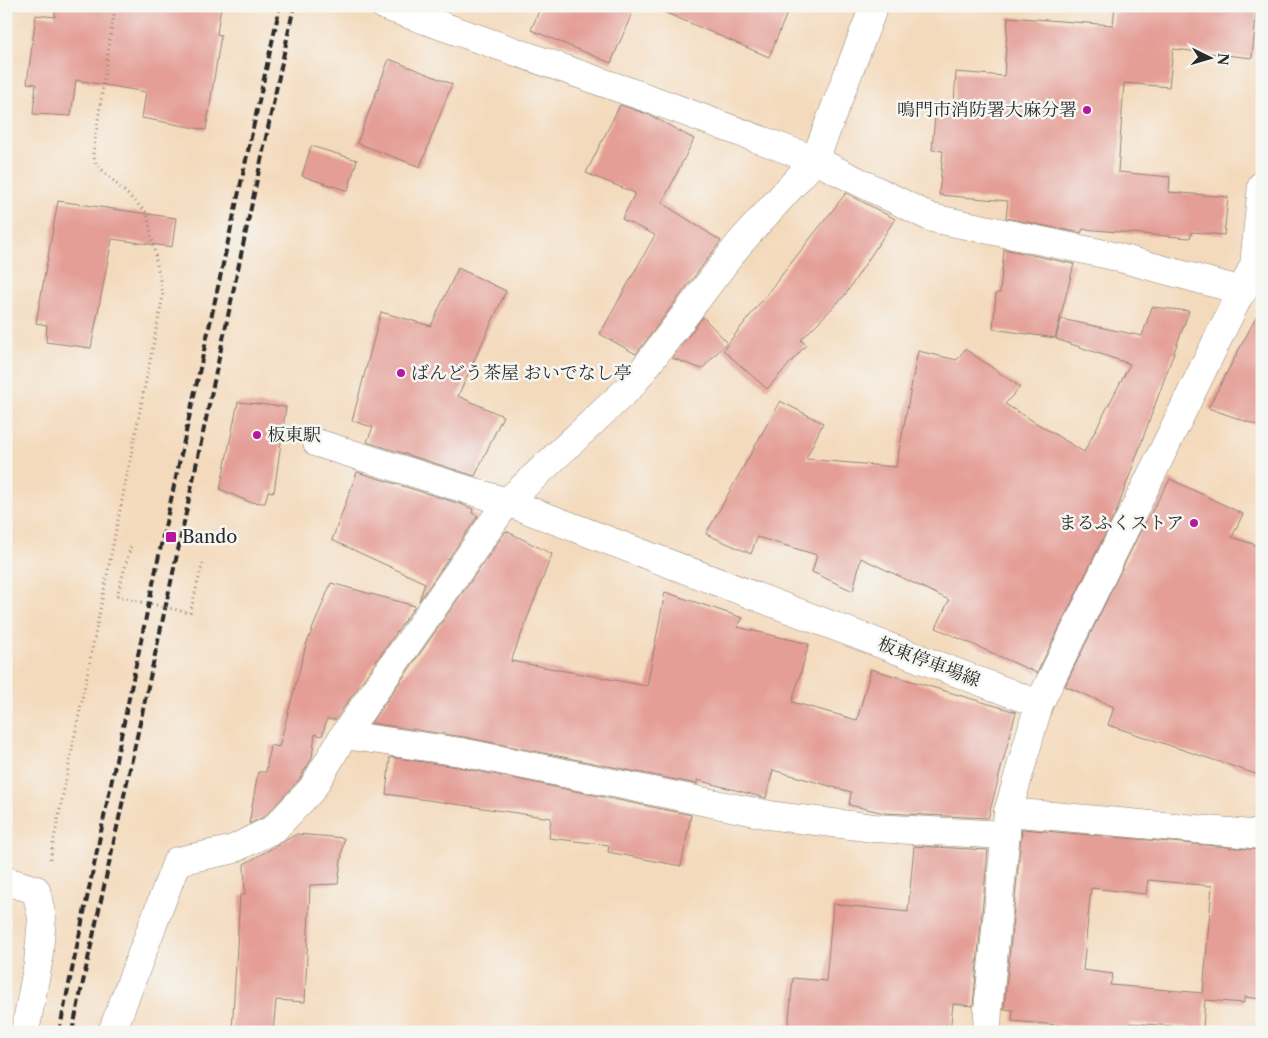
<svg xmlns="http://www.w3.org/2000/svg" width="1268" height="1038" viewBox="0 0 1268 1038" font-family="'Libre Caslon Text','Noto Serif JP',serif">
	<style>
		.building { fill: #e49e96; fill-rule: evenodd }
		.lines { fill: none; stroke-linecap: round; stroke-linejoin: round }
		.street-casing { stroke: #908274; stroke-width: 29 }
		.secondary-casing { stroke: #908274; stroke-width: 29 }
		.path { stroke: #908274; stroke-width: 3; stroke-dasharray: 1 4; stroke-linecap: butt }
		.street { stroke: #fff; stroke-width: 28 }
		.secondary { stroke: #fff; stroke-width: 28 }
		.rail { stroke: #2b2b2b; stroke-width: 4; stroke-dasharray: 8 4; stroke-linecap: butt }
		.path-bridge { stroke: #908274; stroke-width: 3; stroke-dasharray: 1 4; stroke-linecap: butt }
		.poi-dot { fill: #b5179e; stroke: #f6f6f2; stroke-width: 2 }
		.labels { text-anchor: middle; dominant-baseline: central; stroke-width: 5; stroke-linejoin: round; paint-order: stroke }
		.poi-label { font-size: 18px; fill: #2b2b2b; stroke: #f6f6f2; text-anchor: start }
		.street-label { font-size: 18px; fill: #2b2b2b; stroke: #f6f6f2 }
	</style>
	<rect width="100%" height="100%" fill="#f6f6f2"/>
	<filter id="ink" filterUnits="userSpaceOnUse"><feTurbulence type="fractalNoise" baseFrequency=".02" numOctaves="2"/><feDisplacementMap in="SourceGraphic" scale="10" xChannelSelector="R" yChannelSelector="G"/><feConvolveMatrix kernelMatrix="1 2 1 2 8 2 1 2 1" color-interpolation-filters="sRGB"/></filter>
	<filter id="wash" filterUnits="userSpaceOnUse"><feTurbulence type="fractalNoise" baseFrequency=".0096" numOctaves="4" result="noise"/><feDisplacementMap in="SourceGraphic" scale="20" xChannelSelector="R" yChannelSelector="G"/><feGaussianBlur stdDeviation="1.12" result="paint"/><feColorMatrix in="noise" values="0 0 0 0 0 0 0 0 0 0 0 0 0 0 0 0 0 1.4 0 .05"/><feComposite in="paint" operator="in"/></filter>
	<g filter="url(#wash)">
		<rect width="100%" height="100%" fill="#f4dabc"/>
		<g id="blocks">
			<g class="building">
				<path d="M55,6H221L217,34L221,35L206,130L142,118L146,92L76,80L71,116L33,114L36,84L27,83L36,15L55,17Z"/>
				<path d="M541,6H635L611,63L531,30Z"/>
				<path d="M650,6H790L769,57Z"/>
				<path d="M1115,6H1257L1252,58L1173,49L1169,87L1124,83L1118,172L1170,177L1169,192L1228,197L1224,235L1192,232L1190,238L1083,229L1081,233L1006,218L1008,201L939,195L943,151L932,150L936,103L954,104L956,72L1004,76L1008,17L1113,25Z"/>
				<path d="M389,59L452,84L420,167L357,143Z"/>
				<path d="M620,105L650,115L694,139L662,203L721,241L636,354L600,334L655,235L622,219L635,193L586,173Z"/>
				<path d="M311,146L357,160L348,191L302,176Z"/>
				<path d="M846,193L895,219L845,295L801,340L806,345L767,389L723,350Z"/>
				<path d="M58,201L176,218L172,247L112,239L91,348L46,342L47,325L36,323Z"/>
				<path d="M1004,249L1074,264L1055,338L993,329L996,293H1000Z"/>
				<path d="M458,268L506,291L458,396L503,416L475,476L367,442L373,427L352,421L381,312L431,326Z"/>
				<path d="M1262,306V427L1208,408Z"/>
				<path d="M1152,307L1189,311L1117,510L1037,673L936,628L949,600L861,558L853,591L812,572L817,555L757,537L751,554L706,534L780,401L823,423L806,459L896,467L918,351L957,360L965,349L1020,387L1005,404L1084,452L1130,364L1056,339L1061,319L1142,336Z"/>
				<path d="M703,317L727,342L702,369L672,358Z"/>
				<path d="M238,402L286,407L274,492L268,491L265,503L249,502L220,489Z"/>
				<path d="M357,472L461,504L473,509L472,513L478,516L419,601L425,583L332,540Z"/>
				<path d="M1170,479L1243,514L1232,537L1262,547V776L1108,725L1114,707L1065,686L1138,536Z"/>
				<path d="M506,531L552,554L511,661L647,686L665,592L743,618L737,627L809,644L792,702L857,720L871,669L1016,712L988,818L885,813L849,805L851,792L773,770L766,798L697,780V784L464,737L371,723Z"/>
				<path d="M331,583L415,606L335,720L327,719L322,736L315,734L312,758L299,780L265,816L249,824L258,772H266L270,745L279,747L306,645Z"/>
				<path d="M390,757L458,767L691,815L681,866L608,852L609,845L549,838L551,818L386,794Z"/>
				<path d="M1022,829L1262,850V999L1244,997V1003L1205,1000L1203,1028L1130,1023L1127,1031L1012,1021L1013,1010L1004,1009ZM1148,880L1212,886L1203,993L1110,985L1113,974L1083,970L1091,888L1146,894Z"/>
				<path d="M297,834L344,838L338,884L310,885L305,1002L276,1000L273,1032H232L240,895H245L244,864Z"/>
				<path d="M914,846L988,850L973,1006L953,1004L950,1032H824L788,1029L793,978L826,981L833,904L908,912Z"/>
			</g>
		</g>
	</g>
	<g filter="url(#ink)">
		<use href="#blocks" fill-opacity="0" stroke="#908274" stroke-width="1"/>
		<g class="lines">
			<defs>
				<g id="street">
					<path d="M385,6L653,100L815,160L932,218L1109,255L1243,291"/>
					<path d="M317,443L507,502"/>
					<path d="M1039,704L1254,265L1262,185"/>
					<path d="M344,735L461,752L775,816L874,828L1006,835"/>
					<path d="M1008,812L1262,835"/>
					<path d="M6,881L36,890L42,918L38,963L25,1032"/>
					<path d="M112,1032L177,861L231,850L274,829L312,789L344,735L507,502L631,386L739,244L815,160L874,6"/>
				</g>
				<path id="secondary" d="M507,502L1039,704L1008,812L988,1009L987,1032"/>
			</defs>
			<use href="#street" class="street-casing"/>
			<use href="#secondary" class="secondary-casing"/>
			<g class="path">
				<path d="M117,596L131,545"/>
				<path d="M190,613L203,562"/>
				<path d="M50,859L163,296L147,213L96,164L93,154L115,6"/>
			</g>
			<use href="#street" class="street"/>
			<use href="#secondary" class="secondary"/>
			<g class="rail">
				<path d="M59,1032L163,536L280,6"/>
				<path d="M72,1032L180,541L294,6"/>
			</g>
			<path class="path-bridge" d="M117,596L190,613"/>
		</g>
	</g>
	<g class="poi-dot">
		<circle cx="1087" cy="110" r="5"/>
		<circle cx="401" cy="373" r="5"/>
		<circle cx="257" cy="435" r="5"/>
		<circle cx="1194" cy="523" r="5"/>
		<rect x="165" y="531" width="12" height="12" rx="2.5"/>
	</g>
	<g class="labels">
		<g class="poi-label">
			<text x="1077" y="110" text-anchor="end">鳴門市消防署大麻分署</text>
			<text x="411" y="373">ばんどう茶屋 おいでなし亭</text>
			<text x="267" y="435">板東駅</text>
			<text x="1184" y="523" text-anchor="end">まるふくストア</text>
			<text x="182" y="537">Bando</text>
		</g>
		<g class="street-label">
			<text transform="translate(929 662) rotate(21)">板東停車場線</text>
		</g>
	</g>
	<rect width="1268" height="1038" fill="none" stroke="#f6f6f2" stroke-width="25"/>
	<g transform="translate(1210 58) rotate(95)" stroke="#f6f6f2" stroke-width="4" paint-order="stroke">
	<path d="M0-4L9 19L0 12L-9 19Z" fill="#2b2b2b"/>
	<text y="-8" font-size="14" font-weight="bold" text-anchor="middle" fill="#2b2b2b">N</text>
	</g>
</svg>
